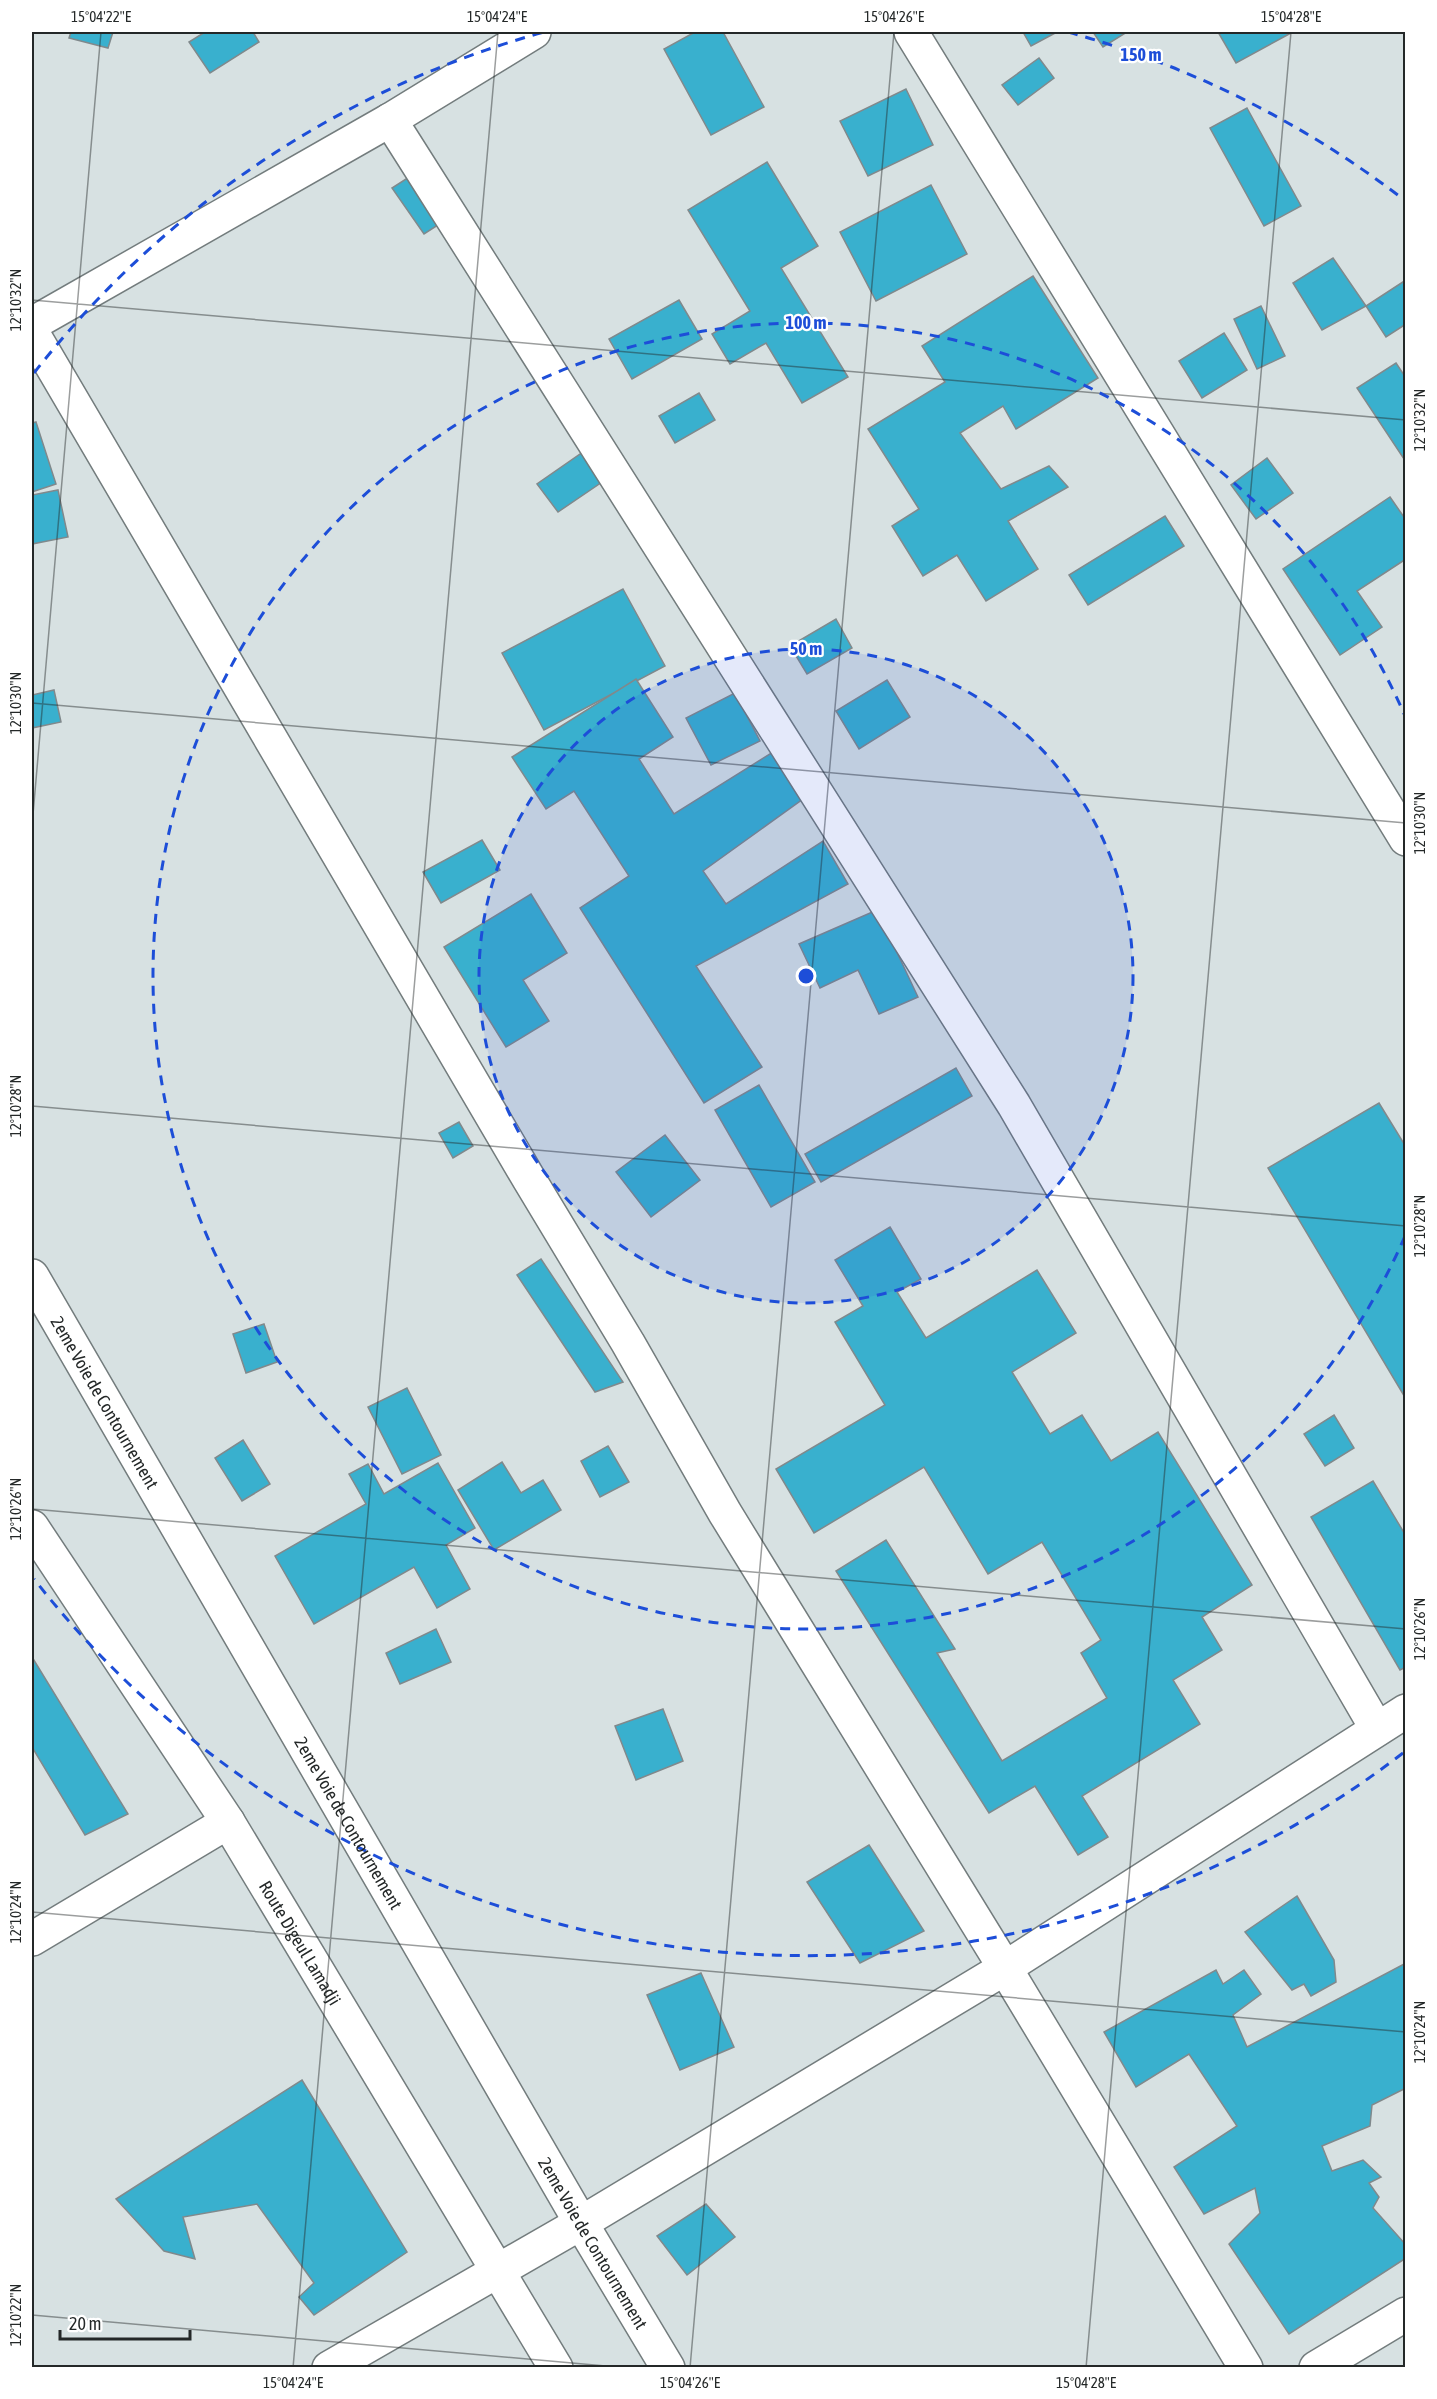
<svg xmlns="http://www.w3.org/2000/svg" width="1437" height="2399" viewBox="0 0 1437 2399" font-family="'Asap Condensed',sans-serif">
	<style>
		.building { fill: #39b0ce; stroke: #80898c; stroke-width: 1.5 }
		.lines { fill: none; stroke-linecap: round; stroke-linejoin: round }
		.minor-casing { stroke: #737c7d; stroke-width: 36 }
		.tertiary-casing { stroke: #737c7d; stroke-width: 36 }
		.secondary-casing { stroke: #737c7d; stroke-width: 36 }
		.minor { stroke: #fff; stroke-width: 33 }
		.tertiary { stroke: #fff; stroke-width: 33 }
		.secondary { stroke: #fff; stroke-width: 33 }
		.ticks { fill: none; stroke: #242828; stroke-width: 1.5; stroke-opacity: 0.45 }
		.ring { fill: none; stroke: #1d4ed8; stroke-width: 3; stroke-dasharray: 10 8 }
		.labels { text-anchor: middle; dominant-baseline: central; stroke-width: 4.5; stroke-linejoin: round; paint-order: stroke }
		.street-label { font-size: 18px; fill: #242828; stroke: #fff }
		.centre { fill: #1d4ed8; stroke: #fff; stroke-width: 3 }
		.ring-label { font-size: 18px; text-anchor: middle; font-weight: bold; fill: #1d4ed8; stroke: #fff; stroke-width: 4.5; stroke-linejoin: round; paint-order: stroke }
		.neatline { fill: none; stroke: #242828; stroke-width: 2 }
		.ticks-label { font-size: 15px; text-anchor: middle; fill: #242828 }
	</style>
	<rect width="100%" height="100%" fill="#d7e1e2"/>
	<g class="building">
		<path d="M71,32H113L108,48L69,38Z"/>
		<path d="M205,32H253L259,42L210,73L189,42Z"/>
		<path d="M695,32H723L764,107L711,135L664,49Z"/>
		<path d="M1023,32H1057L1031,46Z"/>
		<path d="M1093,32H1127L1103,47Z"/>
		<path d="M1218,32H1290L1291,33L1236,63Z"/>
		<path d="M1039,58L1054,78L1018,105L1002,85Z"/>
		<path d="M906,89L933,145L868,176L840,121Z"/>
		<path d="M1247,108L1301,206L1264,226L1210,128Z"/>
		<path d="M767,162L818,246L781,268L848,377L802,403L766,343L730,364L712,334L750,311L688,210Z"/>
		<path d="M420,170L452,216L424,234L392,188Z"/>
		<path d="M931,185L967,254L876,301L840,232Z"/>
		<path d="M1333,258L1366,306L1322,330L1293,283Z"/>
		<path d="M1033,276L1098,378L1016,429L1003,406L960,433L1001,489L1049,466L1068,487L1008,521L1038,569L986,601L957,555L923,576L892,526L919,509L868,429L945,382L922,346Z"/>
		<path d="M1406,280V324L1386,337L1366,306Z"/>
		<path d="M679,300L702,339L632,379L609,339Z"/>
		<path d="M1261,306L1285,356L1257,369L1234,319Z"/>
		<path d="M1224,333L1247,370L1202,398L1179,361Z"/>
		<path d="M1396,363L1406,378V462L1357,388Z"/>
		<path d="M699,393L715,420L675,443L659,416Z"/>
		<path d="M36,422L56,484L32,492V423Z"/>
		<path d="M596,443L608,478L558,512L537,484Z"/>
		<path d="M1267,458L1293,493L1256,519L1231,485Z"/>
		<path d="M58,490L68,537L32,544V495Z"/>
		<path d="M1390,497L1406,520V559L1357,591L1382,627L1340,655L1283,569Z"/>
		<path d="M1165,516L1184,546L1088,605L1069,575Z"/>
		<path d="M623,589L665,666L544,730L502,653Z"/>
		<path d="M836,619L852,648L807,674L790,646Z"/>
		<path d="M636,679L673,737L639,759L674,814L773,752L803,799L703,871L726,904L823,841L848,884L696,966L762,1067L704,1103L580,908L629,876L574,791L546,809L512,757Z"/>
		<path d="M887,680L910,717L859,749L836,711Z"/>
		<path d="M54,690L61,722L32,728V695Z"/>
		<path d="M735,693L760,741L711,765L686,718Z"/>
		<path d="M482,840L500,870L441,903L423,872Z"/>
		<path d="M531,894L567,953L523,980L549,1021L506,1047L444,947Z"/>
		<path d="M877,910L918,997L879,1014L858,970L820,988L799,944Z"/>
		<path d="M956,1068L972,1096L821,1182L805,1154Z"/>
		<path d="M759,1085L815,1182L771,1207L715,1110Z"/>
		<path d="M1379,1103L1406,1147V1399L1268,1168Z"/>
		<path d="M459,1122L473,1146L453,1158L439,1133Z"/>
		<path d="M665,1135L700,1180L651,1217L616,1172Z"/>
		<path d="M890,1227L921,1279L897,1292L926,1338L1037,1270L1076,1333L1012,1372L1050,1434L1082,1415L1111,1461L1158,1432L1252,1585L1202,1617L1222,1650L1173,1680L1200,1724L1082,1796L1108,1837L1078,1855L1035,1786L989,1813L836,1571L886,1540L955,1649L937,1653L1002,1761L1107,1698L1081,1653L1101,1640L1042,1542L988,1574L924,1467L814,1533L776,1469L885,1405L835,1322L863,1306L835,1260Z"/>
		<path d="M541,1259L623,1382L595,1392L517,1275Z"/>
		<path d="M264,1324L277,1362L246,1373L233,1334Z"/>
		<path d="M407,1388L441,1455L402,1474L368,1407Z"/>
		<path d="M1334,1415L1354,1448L1325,1466L1304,1434Z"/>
		<path d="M243,1440L270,1484L242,1501L215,1458Z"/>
		<path d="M608,1446L629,1482L600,1497L581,1461Z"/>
		<path d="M502,1462L521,1493L543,1480L561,1510L494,1550L458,1490Z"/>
		<path d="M438,1463L475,1528L446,1545L470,1589L437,1608L414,1567L314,1624L275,1556L366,1504L349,1474L368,1464L384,1494Z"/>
		<path d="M1373,1481L1406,1536V1667L1400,1670L1311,1517Z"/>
		<path d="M436,1629L451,1662L400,1684L386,1653Z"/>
		<path d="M32,1657L128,1814L85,1835L32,1747Z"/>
		<path d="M663,1709L683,1761L636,1780L615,1726Z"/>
		<path d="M869,1845L924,1931L860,1963L807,1882Z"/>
		<path d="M1297,1896L1334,1960L1336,1982L1311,1996L1304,1984L1292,1990L1245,1932Z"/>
		<path d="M1406,1963V2088L1372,2105L1370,2126L1322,2146L1332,2171L1363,2160L1381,2177L1369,2183L1379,2197L1373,2208L1406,2245V2258L1289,2334L1229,2244L1260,2213L1255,2188L1204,2214L1174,2167L1237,2126L1189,2054L1136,2087L1104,2032L1216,1970L1223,1984L1244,1970L1261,1994L1233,2015L1247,2047Z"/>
		<path d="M701,1973L734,2047L680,2070L647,1995Z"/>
		<path d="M302,2080L407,2252L314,2315L299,2297L314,2283L257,2204L183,2217L195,2259L164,2251L116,2199Z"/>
		<path d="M706,2204L735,2237L687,2275L657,2236Z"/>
	</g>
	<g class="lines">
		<defs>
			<g id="minor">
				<path d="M911,32L1406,839"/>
				<path d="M390,120L1014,1105L1377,1729"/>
				<path d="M32,332L529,1179L628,1343L725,1513L1005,1968L1246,2368"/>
				<path d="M32,1939L228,1822"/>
				<path d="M329,2368L581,2223L1005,1968L1406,1711"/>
				<path d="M1316,2368L1406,2314"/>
			</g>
			<path id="tertiary" d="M32,324L390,120L534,32"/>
			<g id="secondary">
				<path id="s1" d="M32,1276L581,2223L668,2368"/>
				<path id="s2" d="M32,1527L228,1822L556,2368"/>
			</g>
		</defs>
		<use href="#minor" class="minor-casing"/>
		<use href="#tertiary" class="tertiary-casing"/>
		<use href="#secondary" class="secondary-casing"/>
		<use href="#minor" class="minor"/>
		<use href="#tertiary" class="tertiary"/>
		<use href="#secondary" class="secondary"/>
	</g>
	<path class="ticks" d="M32,300L1406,420M32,703L1406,823M32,826L101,32M32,1106L1406,1226M32,1509L1406,1629M32,1912L1406,2032M32,2315L628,2368M293,2368L498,32M690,2368L894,32M1086,2368L1291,32"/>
	<circle cx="806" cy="976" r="327" fill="#1d4ed8" fill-opacity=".12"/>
	<g class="ring">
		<circle cx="806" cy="976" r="327"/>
		<path d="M1405 1236A653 653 0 1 1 1405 716"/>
		<path d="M1403 1753A980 980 0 0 1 34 1579M34 373A980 980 0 0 1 544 32M1068 32A980 980 0 0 1 1403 199"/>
	</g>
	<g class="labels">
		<g class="street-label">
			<text stroke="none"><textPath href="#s1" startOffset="146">2eme Voie de Contournement</textPath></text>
			<text stroke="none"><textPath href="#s1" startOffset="632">2eme Voie de Contournement</textPath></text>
			<text stroke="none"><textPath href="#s2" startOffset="495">Route Digeul Lamadji</textPath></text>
			<text stroke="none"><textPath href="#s1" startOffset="1118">2eme Voie de Contournement</textPath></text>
		</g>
	</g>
	<circle cx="806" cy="976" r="9" class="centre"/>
	<g class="ring-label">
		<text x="1141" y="61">150 m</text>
		<text x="806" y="329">100 m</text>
		<text x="806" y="655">50 m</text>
	</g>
	<rect width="1437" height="2399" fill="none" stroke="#ffffff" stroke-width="66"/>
	<path d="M60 2330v9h130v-9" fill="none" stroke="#242828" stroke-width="3"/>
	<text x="69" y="2330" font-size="18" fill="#242828" stroke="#ffffff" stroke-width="4.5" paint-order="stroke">20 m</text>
	<rect x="33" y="33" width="1371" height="2333" class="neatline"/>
	<g class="ticks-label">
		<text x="101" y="22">15°04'22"E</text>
		<text x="497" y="22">15°04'24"E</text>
		<text x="894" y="22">15°04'26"E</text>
		<text x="1291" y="22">15°04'28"E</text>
		<text transform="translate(16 300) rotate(-90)" y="5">12°10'32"N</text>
		<text transform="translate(1420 420) rotate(-90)" y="5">12°10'32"N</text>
		<text transform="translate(16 703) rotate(-90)" y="5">12°10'30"N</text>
		<text transform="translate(1420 823) rotate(-90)" y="5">12°10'30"N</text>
		<text transform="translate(16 1106) rotate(-90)" y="5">12°10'28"N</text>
		<text transform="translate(1420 1226) rotate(-90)" y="5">12°10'28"N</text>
		<text transform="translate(16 1509) rotate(-90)" y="5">12°10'26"N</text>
		<text transform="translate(1420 1629) rotate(-90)" y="5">12°10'26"N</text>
		<text transform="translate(16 1912) rotate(-90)" y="5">12°10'24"N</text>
		<text transform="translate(1420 2032) rotate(-90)" y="5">12°10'24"N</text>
		<text transform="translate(16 2315) rotate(-90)" y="5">12°10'22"N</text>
		<text x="293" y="2388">15°04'24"E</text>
		<text x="690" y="2388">15°04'26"E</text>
		<text x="1086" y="2388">15°04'28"E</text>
	</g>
</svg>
